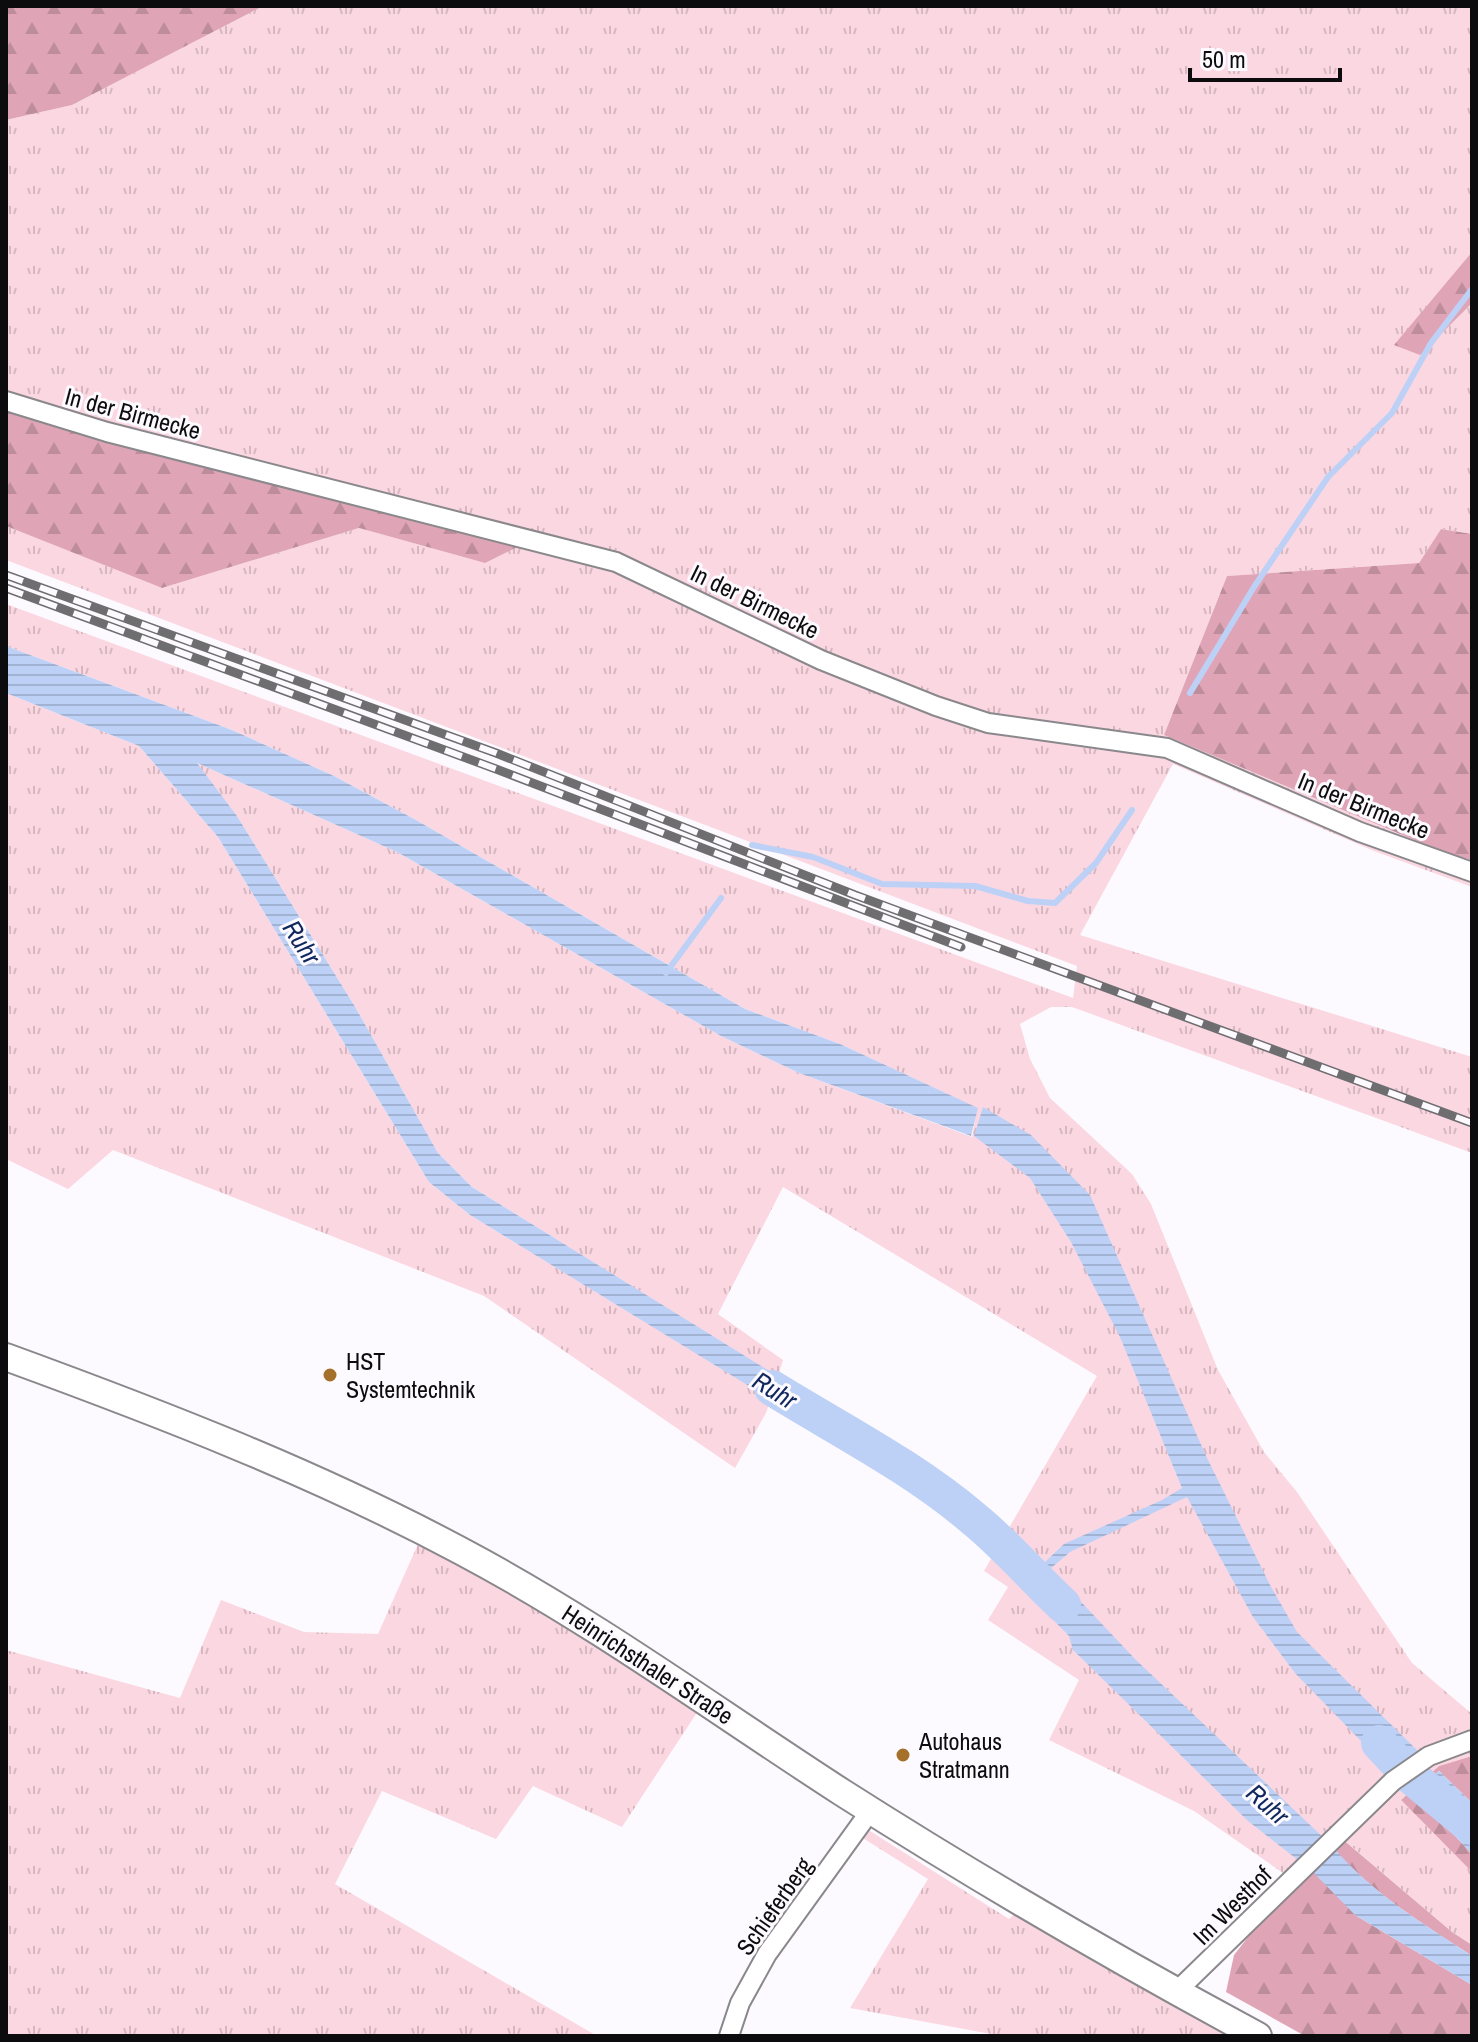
<svg xmlns="http://www.w3.org/2000/svg" width="1478" height="2042" viewBox="0 0 1478 2042" font-family="'Archivo Narrow',sans-serif">
	<style>
		.grass { fill: url(#grass-tufts) }
		.forest { fill: url(#forest-firs) }
		.water { fill: url(#water-rules) }
		.lines { fill: none; stroke-linecap: round; stroke-linejoin: round }
		.stream { stroke: #bdd1f7; stroke-width: 6 }
		.river { stroke: #bdd1f7; stroke-width: 36 }
		.street-casing { stroke: #8a888c; stroke-width: 22 }
		.secondary-casing { stroke: #8a888c; stroke-width: 30 }
		.street { stroke: #fff; stroke-width: 18 }
		.secondary { stroke: #fff; stroke-width: 26 }
		.rail-casing { stroke: #6e6d70; stroke-width: 9 }
		.rail { stroke: #fdfaff; stroke-width: 6; stroke-dasharray: 18; stroke-linecap: butt }
		.poi-dot { fill: #a57029; stroke: #fdfaff; stroke-width: 3 }
		.labels { text-anchor: middle; dominant-baseline: central; stroke-width: 6; stroke-linejoin: round; paint-order: stroke }
		.street-label { font-size: 24px; fill: #0c0b0d; stroke: #fdfaff }
		.poi-label { font-size: 24px; fill: #0c0b0d; stroke: #fdfaff; text-anchor: start }
		.water-label { font-size: 26px; font-style: italic; fill: #0f275d; stroke: #fdfaff }
	</style>
	<defs>
		<pattern id="grass-tufts" width="24" height="20" patternUnits="userSpaceOnUse" patternTransform="scale(2)"><rect width="24" height="20" fill="#fbd7e1"/><path d="M3 7l-1-3M5 7V3M7 7l1-3M15 17l-1-3M17 17v-4M19 17l1-3" fill="none" stroke="#d6b7c0"/></pattern>
		<pattern id="forest-firs" width="22" height="20" patternUnits="userSpaceOnUse" patternTransform="scale(2)"><rect width="22" height="20" fill="#dfa5b6"/><path d="M5 1l3.5 6h-7zM16 11l3.5 6h-7z" fill="#be8d9b"/></pattern>
		<pattern id="water-rules" width="6" height="5" patternUnits="userSpaceOnUse" patternTransform="scale(2)"><rect width="6" height="5" fill="#bdd1f7"/><path d="M0 2.5h6" fill="none" stroke="#a1b2d3"/></pattern>
	</defs>
	<rect width="100%" height="100%" fill="#fdfaff"/>
	<g class="grass">
		<path d="M263,6H1472V534L1441,529L1419,563L1227,576L1164,735L1443,852L1472,860V887L1374,851L1173,764L1080,935L1472,1057V1153L1072,1007H1051L1020,1024L1030,1059L1050,1098L1132,1174L1151,1204L1218,1370L1264,1452L1297,1492L1412,1663L1472,1714V1756L1439,1766L1401,1800L1472,1872V1945L1452,1932L1337,1834L1283,1873L1194,1811L1049,1740L1079,1680L988,1620L1008,1587L984,1571L1097,1376L783,1187L718,1314L783,1360L778,1377L472,1187L438,1153L354,1005L237,816L195,762L397,852L721,1036L799,1073L972,1137L977,1108L840,1044L745,1009L416,820L334,776L232,730L6,646V604L1073,998L1077,966L6,560V526L162,588L359,528L485,563L15,401L6,413V120L72,105Z"/>
		<path d="M6,693L139,746L218,837L429,1182L470,1215L771,1399L766,1413L735,1468L484,1296L113,1150L68,1189L6,1159Z"/>
		<path d="M418,1544L566,1622L698,1711L622,1827L533,1786L496,1839L382,1791L335,1884L597,2036H6V1650L180,1698L221,1600L304,1632L378,1634Z"/>
		<path d="M870,1831L1009,1919L1014,1914L1230,2036H1002L850,2008L928,1879L858,1835Z"/>
	</g>
	<g class="forest">
		<path d="M6,6H263L72,105L6,120Z"/>
		<path d="M1472,252V303L1420,355L1394,345Z"/>
		<path d="M15,401L525,543L485,563L359,528L162,588L6,526V413Z"/>
		<path d="M1441,529L1472,534V860L1443,852L1164,735L1227,576L1419,563Z"/>
		<path d="M1472,1756V1803L1439,1771L1416,1794L1472,1854V1872L1401,1800L1439,1766Z"/>
		<path d="M1340,1837L1452,1932L1472,1945V1956C1422,1923 1372,1893 1332,1847L1355,1915L1472,1985V2036H1305L1226,1992L1234,1955L1284,1891Z"/>
	</g>
	<g class="water">
		<path d="M6,646L232,730L334,776L416,820L745,1009L840,1044L978,1108L971,1136L799,1073L721,1036L397,852L197,763L237,816L354,1005L438,1153L472,1187L821,1403L812,1418L784,1403L770,1399L470,1215L429,1182L218,837L139,746L6,693Z"/>
		<path d="M983,1107L1031,1135L1090,1195L1207,1458L1270,1585L1297,1632L1419,1752L1394,1775L1295,1673L1253,1617L1187,1497L1070,1552L1050,1569L1135,1659L1327,1841L1303,1864L1248,1821L1073,1650L1069,1636L1018,1584L1041,1561L1044,1563L1064,1544L1162,1500L1182,1488L1120,1337L1071,1242L1030,1178L974,1136Z"/>
		<path d="M1439,1771L1472,1803V1854L1416,1794Z"/>
		<path d="M1333,1847C1373,1894 1421,1922 1472,1956V1985L1355,1915L1309,1868Z"/>
	</g>
	<g class="lines">
		<g class="stream">
			<path d="M1190,693L1254,587L1328,477L1392,413L1431,343L1472,289"/>
			<path d="M752,845L813,857L882,884L975,886L1028,901L1055,903L1096,863L1132,810"/>
			<path d="M666,973L721,898"/>
		</g>
		<g class="river">
			<path d="M772,1388C840,1430 913,1467 974,1519C1006,1545 1033,1577 1063,1605"/>
			<path d="M1379,1743L1407,1773L1472,1827"/>
		</g>
		<defs>
			<g id="street">
				<path d="M6,401L107,432L616,562L821,660L936,706L988,723L1167,748L1360,832L1472,872"/>
				<path d="M1177,1991L1393,1781L1429,1756L1472,1740"/>
				<path d="M729,2036L740,2003L767,1954L871,1810"/>
			</g>
			<path id="secondary" d="M6,1357C162,1414 315,1473 461,1551C595,1622 716,1711 843,1793C978,1879 1117,1960 1258,2036"/>
		</defs>
		<use href="#street" class="street-casing"/>
		<use href="#secondary" class="secondary-casing"/>
		<use href="#street" class="street"/>
		<use href="#secondary" class="secondary"/>
		<defs>
			<g id="rail">
				<path d="M6,575L496,753L855,895L1472,1123"/>
				<path d="M6,588L496,769L961,947"/>
			</g>
		</defs>
		<use href="#rail" class="rail-casing"/>
		<use href="#rail" class="rail"/>
	</g>
	<g class="poi-dot">
		<circle cx="330" cy="1375" r="8"/>
		<circle cx="903" cy="1755" r="8"/>
	</g>
	<g class="labels">
		<g class="street-label">
			<text transform="translate(133 413) rotate(15)">In der Birmecke</text>
			<text transform="translate(755 601) rotate(26)">In der Birmecke</text>
			<text transform="translate(1364 805) rotate(22)">In der Birmecke</text>
			<text transform="translate(648 1664) rotate(33)">Heinrichsthaler Straße</text>
			<text transform="translate(1232 1905) rotate(-45)">Im Westhof</text>
			<text transform="translate(774 1906) rotate(-55)">Schieferberg</text>
		</g>
		<g class="poi-label">
			<text x="346" y="1361">HST<tspan x="346" dy="28">Systemtechnik</tspan></text>
			<text x="919" y="1741">Autohaus<tspan x="919" dy="28">Stratmann</tspan></text>
		</g>
		<g class="water-label">
			<text transform="translate(302 942) rotate(58)">Ruhr</text>
			<text transform="translate(775 1390) rotate(32)">Ruhr</text>
			<text transform="translate(1268 1804) rotate(42)">Ruhr</text>
		</g>
	</g>
	<rect width="1478" height="2042" fill="none" stroke="#0c0b0d" stroke-width="16"/>
	<path d="M1190 68v12h150v-12" fill="none" stroke="#0c0b0d" stroke-width="4"/>
	<text x="1202" y="68" font-size="24" fill="#0c0b0d" stroke="#fdfaff" stroke-width="6" paint-order="stroke">50 m</text>
</svg>
